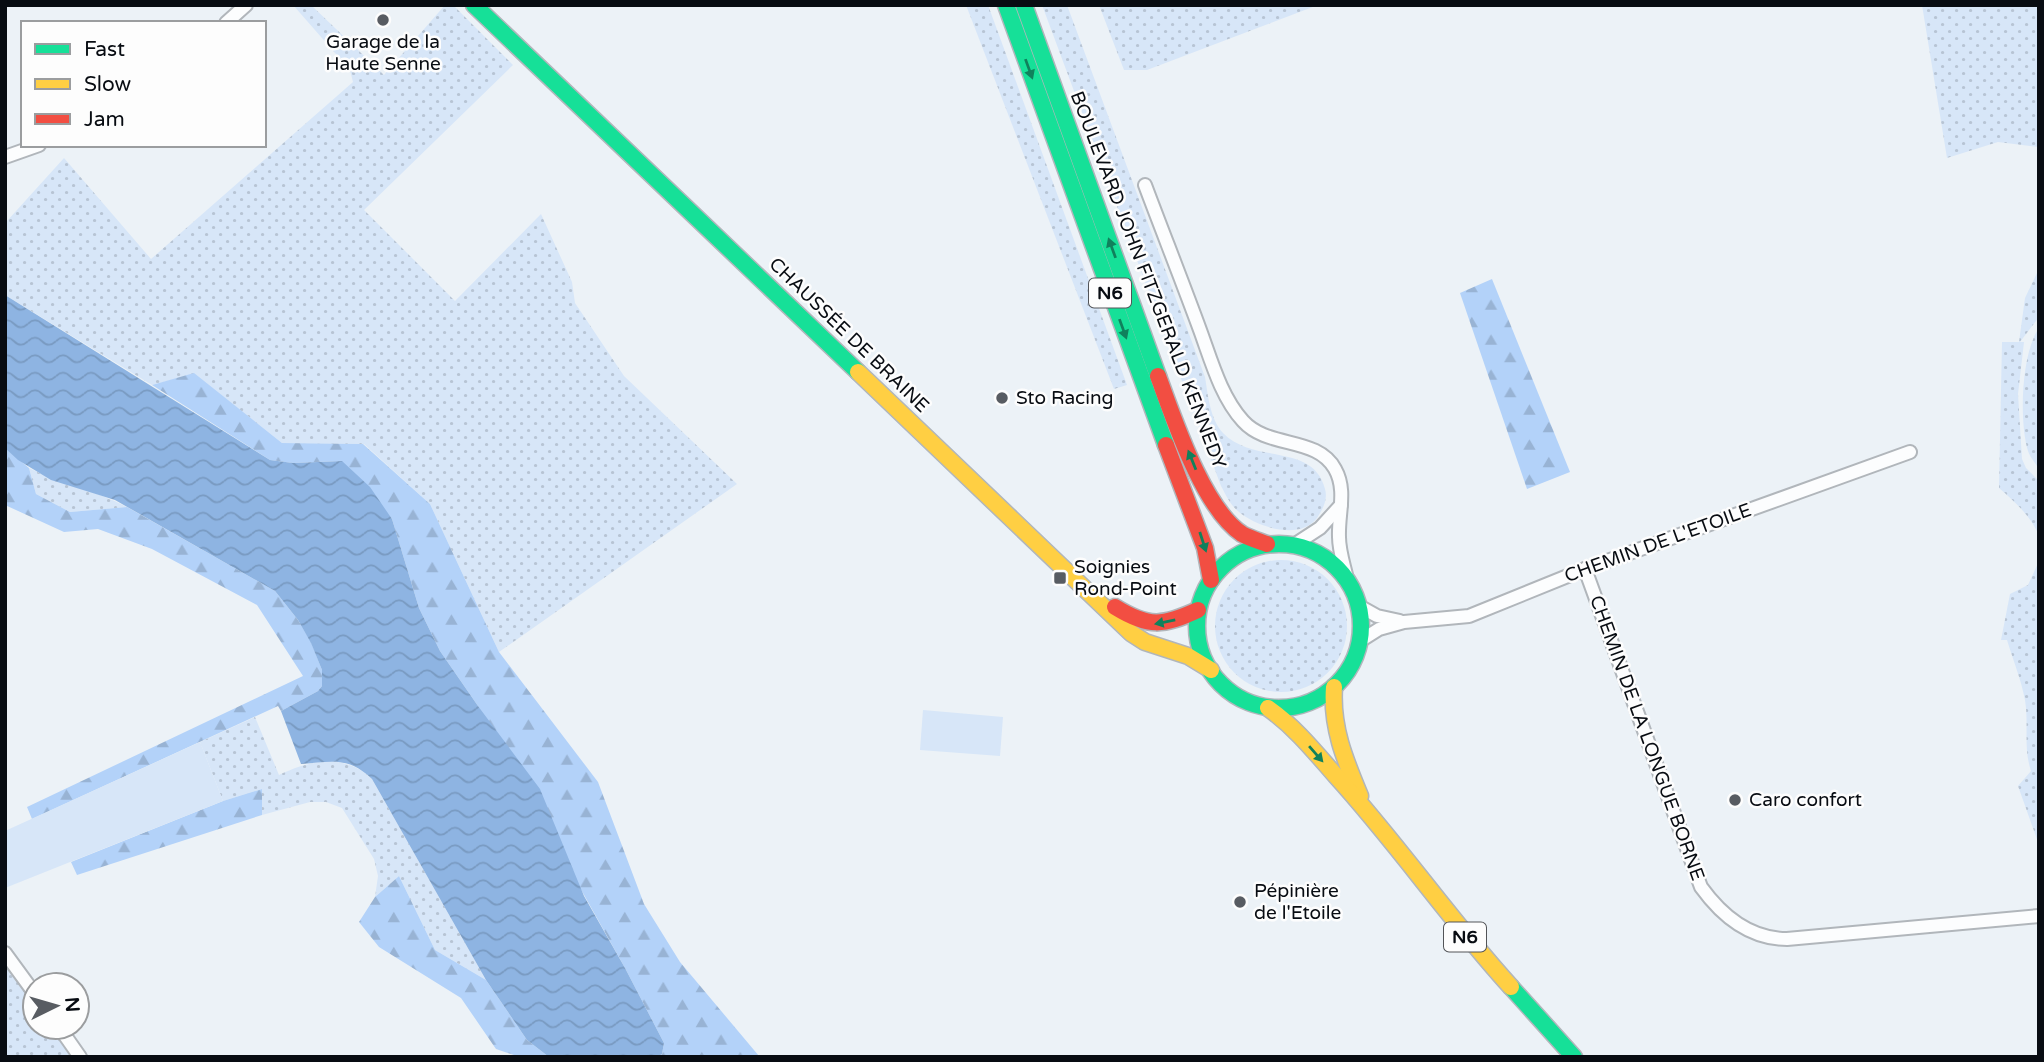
<svg xmlns="http://www.w3.org/2000/svg" width="2044" height="1062" viewBox="0 0 2044 1062" font-family="'Varela Round',sans-serif">
	<style>
		.grass { fill: url(#grass-dots) }
		.forest { fill: url(#forest-firs) }
		.pitch { fill: #d7e6f8 }
		.water { fill: url(#water-waves) }
		.lines { fill: none; stroke-linecap: round; stroke-linejoin: round }
		.street-casing { stroke: #b1b6bb; stroke-width: 16 }
		.fast-casing { stroke: #b1b6bb; stroke-width: 19 }
		.slow-casing { stroke: #b1b6bb; stroke-width: 19 }
		.jam-casing { stroke: #b1b6bb; stroke-width: 19 }
		.street { stroke: #fcfdfe; stroke-width: 12 }
		.fast { stroke: #16e098; stroke-width: 16 }
		.slow { stroke: #ffcf43; stroke-width: 16 }
		.jam { stroke: #f24e42; stroke-width: 16 }
		.oneway { fill: #10815c }
		.poi-dot { fill: #585c62; stroke: #fdfdfd; stroke-width: 2.5 }
		.labels { text-anchor: middle; dominant-baseline: central; stroke-width: 5; stroke-linejoin: round; paint-order: stroke }
		.shield { fill: #fdfdfd; stroke: #525458; stroke-width: 2 }
		.shield-label { font-size: 18px; font-weight: bold; fill: #080c12 }
		.poi-label { font-size: 19px; fill: #080c12; stroke: #fdfdfd; text-anchor: start }
		.street-label { font-size: 19px; fill: #080c12; stroke: #fdfdfd }
	</style>
	<defs>
		<pattern id="grass-dots" width="8" height="8" patternUnits="userSpaceOnUse" patternTransform="scale(1.75)"><rect width="8" height="8" fill="#d7e6f8"/><path d="M2 2h.1M6 6h.1" fill="none" stroke="#b7c4d4" stroke-width="1.8" stroke-linecap="round"/></pattern>
		<pattern id="forest-firs" width="22" height="20" patternUnits="userSpaceOnUse" patternTransform="scale(1.75)"><rect width="22" height="20" fill="#b3d2f9"/><path d="M5 1l3.5 6h-7zM16 11l3.5 6h-7z" fill="#98b3d4"/></pattern>
		<pattern id="water-waves" width="16" height="10" patternUnits="userSpaceOnUse" patternTransform="scale(1.75)"><rect width="16" height="10" fill="#8eb4e2"/><path d="M0 5q4-4 8 0t8 0" fill="none" stroke="#799ac1"/></pattern>
	</defs>
	<rect width="100%" height="100%" fill="#ecf2f7"/>
	<g class="grass">
		<path d="M293,5H311L384,75L445,5H453L513,65L364,210L455,301L541,214L572,282L575,303L624,376L737,484L499,652L430,504L364,444L282,443L194,374L152,385L5,295V220L7,221L64,158L151,259L353,82L350,70Z"/>
		<path d="M966,5H988L1127,385L1114,389Z"/>
		<path d="M1042,5H1067L1205,377C1208,395 1210,419 1223,433C1254,465 1313,442 1325,489C1328,499 1323,509 1317,518C1300,541 1257,527 1239,512C1230,505 1226,495 1221,486Z"/>
		<path d="M1099,5H1318L1147,70H1124Z"/>
		<path d="M1922,5H2039V147L1998,142L1947,158Z"/>
		<path d="M2039,257V317L2020,342H2024L2018,394L2022,459L2026,468L2039,481V536C2031,516 2015,502 1999,488L2002,342H2019L2025,298L2037,273Z"/>
		<path d="M2039,328V469C2035,463 2030,457 2028,451C2019,422 2021,353 2039,328Z"/>
		<path d="M29,468C61,485 96,490 127,507L70,512L36,494Z"/>
		<circle cx="1281" cy="626" r="66"/>
		<path d="M2039,561V845L2018,786L2031,771C2023,747 2029,725 2025,700C2021,679 2013,660 2007,640H2001L2010,594L2028,585Z"/>
		<path d="M255,717L279,775C310,760 345,753 372,779L486,980L435,950L399,876L375,897L378,876L374,859L342,808L326,802H310L262,815V789L223,801L200,742Z"/>
		<path d="M5,960L35,1002V1027H52L73,1057H5Z"/>
	</g>
	<g class="forest">
		<path d="M1492,279L1570,472L1527,489L1460,293Z"/>
		<path d="M194,373L282,443L363,444L430,504L499,652L598,782L644,904L680,962L759,1056L657,1057L662,1054L664,1043L625,968L478,706L440,651L419,608L392,519L341,461L293,463L270,460L152,385Z"/>
		<path d="M5,448L29,468L36,494L70,512L127,507L275,591L298,620L311,642L322,670V686L318,691L281,711L278,706L32,819L27,807L303,676L257,605L152,549L98,529L64,532L5,505Z"/>
		<path d="M262,789V815L77,875L71,862L223,801Z"/>
		<path d="M399,876L435,950L486,980L527,1040L549,1057H520L496,1049L461,998L379,947L359,922L375,897Z"/>
	</g>
	<g class="pitch">
		<path d="M923,710L1003,717L1000,756L920,750Z"/>
		<path d="M200,742L223,801L5,888V831Z"/>
	</g>
	<path class="water" d="M5,295L270,460L293,463L342,461L370,487L392,519L419,608L440,651L478,706L540,789L584,896L625,968L664,1043L662,1054L657,1057H549L527,1040L486,980L372,779C348,756 331,762 301,764L281,711L318,691L322,686V670L311,643L298,620L275,591L115,500L51,480L18,460L6,449Z"/>
	<g class="lines">
		<defs>
			<g id="street">
				<path d="M226,23L246,5"/>
				<path d="M5,157L39,145"/>
				<path d="M1145,185C1163,233 1182,281 1200,330C1211,360 1221,397 1243,421C1268,449 1317,436 1335,469C1347,490 1338,514 1339,537C1339,551 1344,565 1347,579"/>
				<path d="M1294,545L1320,528L1341,505"/>
				<path d="M1585,569L1701,887C1722,916 1750,939 1787,939L2039,916"/>
				<path d="M1359,606L1377,616L1400,621"/>
				<path d="M1360,641L1379,629L1404,622L1469,616L1585,569L1910,452"/>
				<path d="M5,953L35,994"/>
				<path d="M59,1027L80,1057"/>
			</g>
			<g id="fast">
				<path d="M474,5L858,372"/>
				<path d="M1006,5L1166,445"/>
				<path d="M1024,5L1158,376"/>
				<circle cx="1279" cy="626" r="82"/>
				<path d="M1511,987L1574,1057"/>
			</g>
			<g id="slow">
				<path d="M858,372L1131,633L1145,642L1188,656L1211,670"/>
				<path d="M1334,687C1331,727 1345,760 1360,796"/>
				<path d="M1268,708C1295,727 1315,752 1336,776C1398,844 1449,919 1511,987"/>
			</g>
			<g id="jam">
				<path d="M1158,376C1174,419 1203,508 1242,534C1249,538 1259,541 1267,544"/>
				<path d="M1166,445L1205,548L1211,580"/>
				<path d="M1115,607C1149,628 1163,626 1198,610"/>
			</g>
		</defs>
		<use href="#street" class="street-casing"/>
		<use href="#fast" class="fast-casing"/>
		<use href="#slow" class="slow-casing"/>
		<use href="#jam" class="jam-casing"/>
		<use href="#street" class="street"/>
		<use href="#fast" class="fast"/>
		<use href="#slow" class="slow"/>
		<use href="#jam" class="jam"/>
	</g>
	<defs><path id="oneway-solid" d="M-6-.8H1V-3.2L6.5 0L1 3.2V.8H-6Z" transform="scale(1.75)"/></defs>
	<g class="oneway">
		<use href="#oneway-solid" transform="translate(1029 69) rotate(70)"/>
		<use href="#oneway-solid" transform="translate(1112 248) rotate(-110)"/>
		<use href="#oneway-solid" transform="translate(1123 329) rotate(70)"/>
		<use href="#oneway-solid" transform="translate(1192 460) rotate(-112)"/>
		<use href="#oneway-solid" transform="translate(1203 542) rotate(72)"/>
		<use href="#oneway-solid" transform="translate(1165 622) rotate(168)"/>
		<use href="#oneway-solid" transform="translate(1316 754) rotate(49)"/>
	</g>
	<g class="poi-dot">
		<circle cx="383" cy="20" r="7"/>
		<circle cx="1002" cy="398" r="7"/>
		<rect x="1053" y="571" width="14" height="14" rx="3.5"/>
		<circle cx="1735" cy="800" r="7"/>
		<circle cx="1240" cy="902" r="7"/>
	</g>
	<g class="labels">
		<g class="shield">
			<rect x="1089" y="278.5" width="42" height="29" rx="5"/>
			<rect x="1444" y="922.5" width="42" height="29" rx="5"/>
		</g>
		<g class="shield-label">
			<text x="1110" y="293">N6</text>
			<text x="1465" y="937">N6</text>
		</g>
		<g class="poi-label">
			<text x="383" y="42" text-anchor="middle">Garage de la<tspan x="383" dy="22">Haute Senne</tspan></text>
			<text x="1016" y="398">Sto Racing</text>
			<text x="1074" y="567">Soignies<tspan x="1074" dy="22">Rond-Point</tspan></text>
			<text x="1749" y="800">Caro confort</text>
			<text x="1254" y="891">Pépinière<tspan x="1254" dy="22">de l'Etoile</tspan></text>
		</g>
		<g class="street-label">
			<text transform="translate(1148 280) rotate(69)">BOULEVARD JOHN FITZGERALD KENNEDY</text>
			<text transform="translate(849 335) rotate(44)">CHAUSSÉE DE BRAINE</text>
			<text transform="translate(1658 543) rotate(-20)">CHEMIN DE L'ETOILE</text>
			<text transform="translate(1647 738) rotate(70)">CHEMIN DE LA LONGUE BORNE</text>
		</g>
	</g>
	<rect width="2044" height="1062" fill="none" stroke="#080c12" stroke-width="14"/>
	<rect x="21" y="21" width="245" height="126" fill="#fdfdfd" stroke="#9b9d9f" stroke-width="2"/>
	<rect x="35" y="44" width="35" height="10" fill="#16e098" stroke="#9b9d9f" stroke-width="2"/>
	<text x="84" y="56" font-size="21" fill="#080c12">Fast</text>
	<rect x="35" y="79" width="35" height="10" fill="#ffcf43" stroke="#9b9d9f" stroke-width="2"/>
	<text x="84" y="91" font-size="21" fill="#080c12">Slow</text>
	<rect x="35" y="114" width="35" height="10" fill="#f24e42" stroke="#9b9d9f" stroke-width="2"/>
	<text x="84" y="126" font-size="21" fill="#080c12">Jam</text>
	<g transform="translate(56 1006) rotate(85)"><circle r="33" fill="#fdfdfd" stroke="#9b9d9f" stroke-width="2"/>
	<path d="M0-5L12 26L0 18L-12 26Z" fill="#585c62"/>
	<text y="-10" font-size="19" font-weight="bold" text-anchor="middle" fill="#080c12">N</text>
	</g>
</svg>
